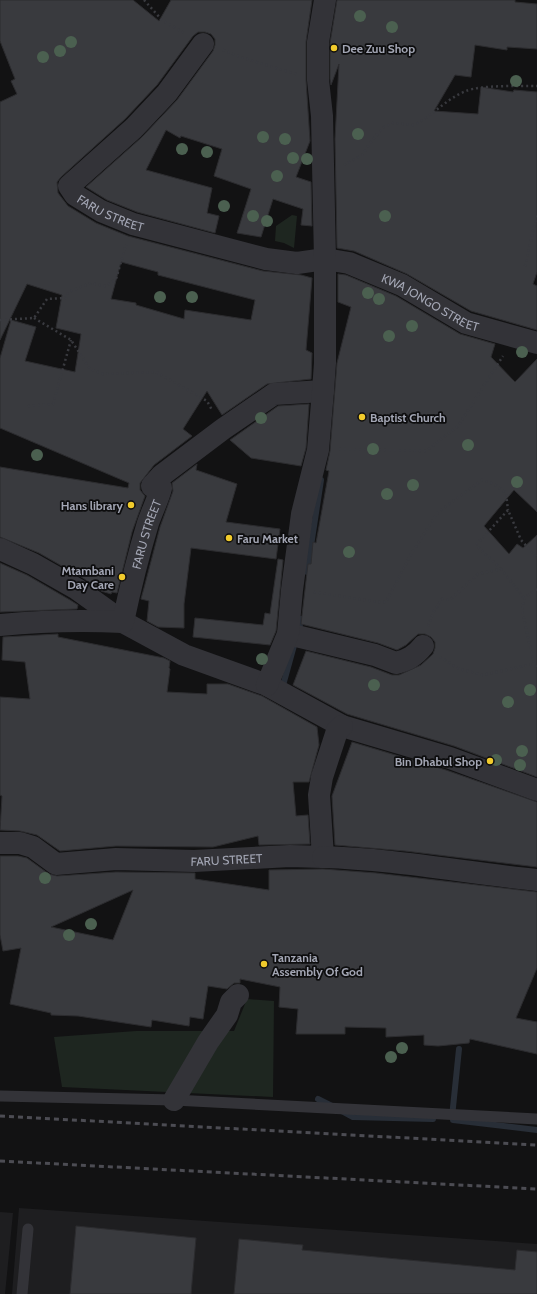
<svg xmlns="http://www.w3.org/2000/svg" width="537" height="1294" viewBox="0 0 537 1294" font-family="Cabin,sans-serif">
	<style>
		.built { fill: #1e1e20 }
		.green { fill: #1e2620 }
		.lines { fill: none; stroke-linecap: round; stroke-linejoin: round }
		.stream { stroke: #282e37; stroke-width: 6 }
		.building { fill: #393a3e; stroke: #2c2c2f; fill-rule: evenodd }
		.path { stroke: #393a3f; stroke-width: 2.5; stroke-dasharray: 2 3; stroke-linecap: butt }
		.service { stroke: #333338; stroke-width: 11 }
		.minor { stroke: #333338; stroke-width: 22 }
		.rail { stroke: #4c4c53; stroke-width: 3; stroke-dasharray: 5 4; stroke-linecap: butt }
		.tree { fill: #4b6050 }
		.poi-dot { fill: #f1cb2c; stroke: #0d0d0e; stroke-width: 1.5 }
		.labels { text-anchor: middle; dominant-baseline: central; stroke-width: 3.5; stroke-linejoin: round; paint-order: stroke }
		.poi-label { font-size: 12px; font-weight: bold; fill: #a3a6b4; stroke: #0d0d0e; text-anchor: start }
		.street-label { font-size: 12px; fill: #a3a6b4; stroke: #0d0d0e }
	</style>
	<rect width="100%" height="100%" fill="#121213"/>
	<g class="built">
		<path d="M19,1208L537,1244V1294H12Z"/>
		<path d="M0,1212L13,1213L5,1294H0Z"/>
	</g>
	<g class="green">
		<path d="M292,215L297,216L294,248L284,243L275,241L276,226Z"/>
		<path d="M247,999L274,1001L273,1097L62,1087L54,1037L136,1031H234Z"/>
	</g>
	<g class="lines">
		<g class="stream">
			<path d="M307,572L321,480"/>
			<path d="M299,630L301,619"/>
			<path d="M282,689L295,642"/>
			<path d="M318,1099L332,1106"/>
			<path d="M342,1111L353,1117L433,1119"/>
			<path d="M452,1117L459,1049"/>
			<path d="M453,1120L537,1130"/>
		</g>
	</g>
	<g class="building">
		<path d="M0,0H133L159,21L171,0H312L306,42V80L310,141L296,177L311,182L312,226L301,225L303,209L273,199L261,237L237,233L251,189L214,176L222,149L181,136L180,138L166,130L146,170L212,188L207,213L219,216L215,233L137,212L107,200L86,187L142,137L177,100L213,51L215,45V39L211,34L205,32H198L193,36L157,85L125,119L61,177L57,182L58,193L68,206L96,223L128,236L263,271L301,275L312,278L306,350L312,353L311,379L267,384L222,415L207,391L183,429L192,436L154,465L140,483V490L145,496L132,532L117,593L112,592L111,594L101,591L83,578L39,553L0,537V467L128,488L129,483L0,428V358L11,320L36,327L25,361L75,372L81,334L56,328L62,295L27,284L0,340V102L17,94L11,81L15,79L0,41ZM121,262L158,272V275L255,300L251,320L185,310L184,319L136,305V303L111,299Z"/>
		<path d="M337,0H515V2L537,4V49L507,47V50L475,45L471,77L455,75L434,111L478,114L481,87L513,92L514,90L537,92V272L533,284L537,286V330L471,311L407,274L354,251L337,248L335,139L339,64L331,85L330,79V43Z"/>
		<path d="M338,274L346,275L396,296L460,334L495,344L491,357L515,382L537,359V512L514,490L484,526L509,554L517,544L523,548L537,535V777L454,746L347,714L293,685L306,651L371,667L392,675H399L421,665L433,654L435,648V642L431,637L425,634H418L406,645L397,650L378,643L301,624L308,564H311L313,542L316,543L329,471L326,470L330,451L337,363L351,307L338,302Z"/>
		<path d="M309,404L306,448L301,466L251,458L230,440L278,406Z"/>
		<path d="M197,464L196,470L237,484L226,522L280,529L276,559L191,548L184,604V628L158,627L147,621L149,601L141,599L144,588L160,527L173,491L172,483Z"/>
		<path d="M278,559L283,560L276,631L270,645L193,637L195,618L263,625L265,613L270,614Z"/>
		<path d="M0,563L27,575L70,600L78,605L77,609L0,612Z"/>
		<path d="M58,634V637L164,658L170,661L169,668L170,669L167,692L207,694V684H228L262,696L317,727L319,745L309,782H293L296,816L308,815L310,844L259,845L258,836L213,847L116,846L60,851L37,835L20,831L0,830L2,796L0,795V697L30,699L25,662L2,660L3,637Z"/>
		<path d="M352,742L446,770L537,802V867L405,851L335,845L332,796Z"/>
		<path d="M0,856H18L27,858L49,874L57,876L116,872L195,873V879L269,890V870L323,869L376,873L537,892V968L516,1018L537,1022V1054L470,1039L469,1043L438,1046L424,1045V1035L386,1037V1028L345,1027V1034H296L298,1009L279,1007L280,987L240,979V983H234L227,989L208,986L203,1019L190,1017L189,1026L152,1020L151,1027L78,1016L51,1015V1013L10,1004L21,948L3,951L0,935ZM133,890L113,940L51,927Z"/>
		<path d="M76,1226L196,1238L191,1294H70Z"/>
		<path d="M239,1239L303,1245L302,1250L515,1270L517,1250L537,1252V1294H234Z"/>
	</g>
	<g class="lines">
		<g class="path">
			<path d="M144,0L162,20L184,33"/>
			<path d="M223,50L240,57L296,74"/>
			<path d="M344,165L362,155L373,139L384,127L393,123L414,125C432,116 446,99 466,91C480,85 520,86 537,86"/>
			<path d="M525,266L537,214"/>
			<path d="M34,318L71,340L90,369L103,374L156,372L207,401L212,410"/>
			<path d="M0,320L34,318L47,299L66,298L68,292L91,283L106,286L116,279L126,245"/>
			<path d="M28,406L53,404L71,340"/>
			<path d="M339,449L426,451L458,426L503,356"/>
			<path d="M501,569L476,545L508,510L521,540L537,558"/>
			<path d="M537,589L524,598L522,610L534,664L537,668"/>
			<path d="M314,592L377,602H386L410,556L438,512L482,480L494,484L506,493L508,510"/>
			<path d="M428,626L434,611L442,599L450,600L478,574L501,569L524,598"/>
			<path d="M440,657L459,669L483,675L534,664"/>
		</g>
		<g class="service">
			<path d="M0,1096L174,1100L537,1119"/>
			<path d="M22,1294L28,1229"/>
		</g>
		<g class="minor">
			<path id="s1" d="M203,44L167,93L134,128L69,186L75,195L101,211L133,224L266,259L297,263L325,259L349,263L402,285L466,323L537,343"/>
			<path d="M0,549L33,564L77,589L123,622L184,655L267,685L342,726L450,758L537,790"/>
			<path id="s2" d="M0,625C41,621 81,620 123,622C130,589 138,556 148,523C152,511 158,500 161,488L152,486L162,475L223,429L274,394L323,391"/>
			<path d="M288,634L375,655L396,663C408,660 415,656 423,646"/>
			<path d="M267,685L288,634L292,590L302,514L318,450L323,391L325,363V259L322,116L318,80V42L325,0"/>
			<path id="s3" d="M0,843H20L33,847L56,864L116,859L194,861L290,856L323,857L319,795L322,777L337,731L342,726"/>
			<path d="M323,857C395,859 466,873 537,880"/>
			<path d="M174,1100L208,1042L227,1015L231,1002L238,995"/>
		</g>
		<g class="rail">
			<path d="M0,1116L537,1145"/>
			<path d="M0,1161L537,1189"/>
		</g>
	</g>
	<g class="tree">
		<circle cx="360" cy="16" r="6"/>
		<circle cx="392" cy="27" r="6"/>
		<circle cx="71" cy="42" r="6"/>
		<circle cx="60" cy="51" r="6"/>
		<circle cx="43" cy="57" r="6"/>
		<circle cx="516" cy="81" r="6"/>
		<circle cx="358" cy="134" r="6"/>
		<circle cx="263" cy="137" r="6"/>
		<circle cx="285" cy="139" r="6"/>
		<circle cx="182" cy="149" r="6"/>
		<circle cx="207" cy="152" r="6"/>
		<circle cx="293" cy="158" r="6"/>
		<circle cx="307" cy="159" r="6"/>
		<circle cx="277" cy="176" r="6"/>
		<circle cx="224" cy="206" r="6"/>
		<circle cx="253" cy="216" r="6"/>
		<circle cx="385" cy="216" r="6"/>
		<circle cx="267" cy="221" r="6"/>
		<circle cx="368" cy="293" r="6"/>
		<circle cx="160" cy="297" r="6"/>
		<circle cx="192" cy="297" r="6"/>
		<circle cx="379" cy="299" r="6"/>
		<circle cx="412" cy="326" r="6"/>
		<circle cx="389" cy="336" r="6"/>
		<circle cx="522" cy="352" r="6"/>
		<circle cx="261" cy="418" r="6"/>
		<circle cx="468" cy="445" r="6"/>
		<circle cx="373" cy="449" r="6"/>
		<circle cx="37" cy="455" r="6"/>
		<circle cx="517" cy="482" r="6"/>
		<circle cx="413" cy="485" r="6"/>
		<circle cx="387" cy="494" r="6"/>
		<circle cx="349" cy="552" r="6"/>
		<circle cx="262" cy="659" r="6"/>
		<circle cx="374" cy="685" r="6"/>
		<circle cx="530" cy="690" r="6"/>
		<circle cx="508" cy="702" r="6"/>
		<circle cx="522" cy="751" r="6"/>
		<circle cx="496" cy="760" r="6"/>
		<circle cx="520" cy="765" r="6"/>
		<circle cx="45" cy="878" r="6"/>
		<circle cx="91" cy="924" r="6"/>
		<circle cx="69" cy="935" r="6"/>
		<circle cx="402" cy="1048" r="6"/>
		<circle cx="391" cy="1057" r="6"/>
	</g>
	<g class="poi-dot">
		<circle cx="334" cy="48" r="4"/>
		<circle cx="362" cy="417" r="4"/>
		<circle cx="131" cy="505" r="4"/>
		<circle cx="229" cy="538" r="4"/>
		<circle cx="122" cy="577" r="4"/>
		<circle cx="490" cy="761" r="4"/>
		<circle cx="264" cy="964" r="4"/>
	</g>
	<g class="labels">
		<g class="poi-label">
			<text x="342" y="48">Dee Zuu Shop</text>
			<text x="370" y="417">Baptist Church</text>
			<text x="123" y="505" text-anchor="end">Hans library</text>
			<text x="237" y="538">Faru Market</text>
			<text x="114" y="570" text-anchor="end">Mtambani<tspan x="114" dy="14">Day Care</tspan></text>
			<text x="482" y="761" text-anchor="end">Bin Dhabul Shop</text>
			<text x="272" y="957">Tanzania<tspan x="272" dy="14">Assembly Of God</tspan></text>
		</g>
		<g class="street-label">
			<text stroke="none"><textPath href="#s1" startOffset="247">FARU STREET</textPath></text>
			<text stroke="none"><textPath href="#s1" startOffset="584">KWA JONGO STREET</textPath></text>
			<text stroke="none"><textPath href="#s2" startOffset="214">FARU STREET</textPath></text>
			<text stroke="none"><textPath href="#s3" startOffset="233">FARU STREET</textPath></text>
		</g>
	</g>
</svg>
